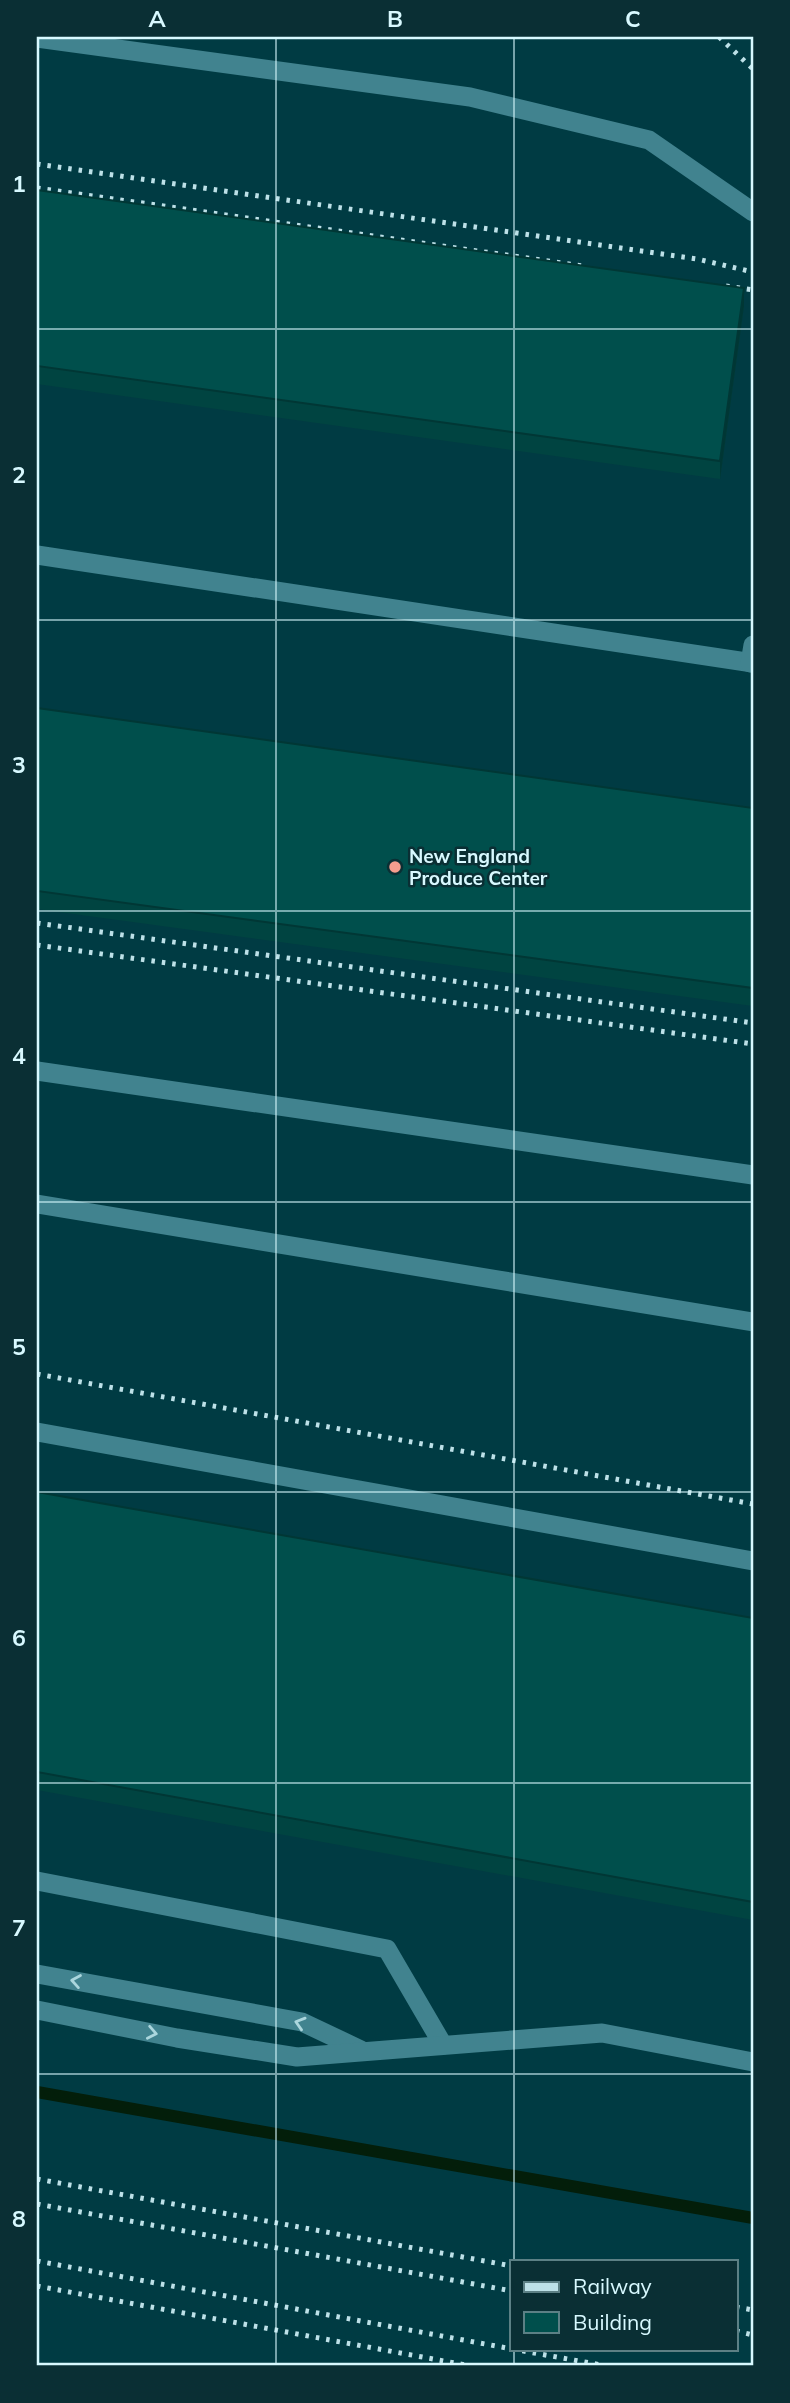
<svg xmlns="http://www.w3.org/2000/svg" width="790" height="2403" viewBox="0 0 790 2403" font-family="Mulish,sans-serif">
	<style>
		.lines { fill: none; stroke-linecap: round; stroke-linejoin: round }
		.stream { stroke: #031e0a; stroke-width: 12 }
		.service { stroke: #41838f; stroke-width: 19 }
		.rail { stroke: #bde1e8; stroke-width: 5; stroke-dasharray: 3.5 7; stroke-linecap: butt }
		.wall { fill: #004441 }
		.shaded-wall { fill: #003735 }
		.building { fill: #004f4c; stroke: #003735; stroke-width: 2 }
		.oneway { stroke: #abd6dd }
		.grid { fill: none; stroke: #d8f9ff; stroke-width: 2; stroke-opacity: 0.55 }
		.poi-dot { fill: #f59d8e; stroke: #0a2f34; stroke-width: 2.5 }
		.labels { text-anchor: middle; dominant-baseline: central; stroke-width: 5; stroke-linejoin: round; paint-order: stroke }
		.poi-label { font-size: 19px; font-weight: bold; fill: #d8f9ff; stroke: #0a2f34; text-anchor: start }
		.neatline { fill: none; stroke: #d8f9ff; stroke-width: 2.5 }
		.grid-label { font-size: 23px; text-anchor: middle; font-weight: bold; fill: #d8f9ff }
	</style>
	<rect width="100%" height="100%" fill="#003b43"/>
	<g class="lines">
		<path class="stream" d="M37,2092L753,2218"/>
		<g class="service">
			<path d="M37,38L470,97L649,140L753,212"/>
			<path d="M37,555L753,663"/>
			<path d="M750,663L753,645"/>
			<path d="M37,1071L753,1175"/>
			<path d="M37,1204L753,1322"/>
			<path d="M37,1432L753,1561"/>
			<path d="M37,1881L387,1949L443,2045"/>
			<path d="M37,1974L302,2022L361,2050"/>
			<path d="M37,2010L177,2038L297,2057L602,2033L753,2062"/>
		</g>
		<g class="rail">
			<path d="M719,37L753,69"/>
			<path d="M37,164L697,259L753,272"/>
			<path d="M37,188L583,266"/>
			<path d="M726,286L753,290"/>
			<path d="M37,923L753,1023"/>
			<path d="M37,945L753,1044"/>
			<path d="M37,1374L753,1504"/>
			<path d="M37,2179L512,2266"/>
			<path d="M37,2204L512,2291"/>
			<path d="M37,2261L512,2349"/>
			<path d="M37,2286L471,2366"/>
			<path d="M736,2307L753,2310"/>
			<path d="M736,2331L753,2335"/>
			<path d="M512,2349L607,2366"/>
		</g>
	</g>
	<g class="wall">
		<path d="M37,190L744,306L720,479L37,384Z"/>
		<path d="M37,708L753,808V1006L37,909Z"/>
		<path d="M37,1492L753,1618V1920L37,1790Z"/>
	</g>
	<path class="shaded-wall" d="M744,288V306L720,479V461Z"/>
	<g class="building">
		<path d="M37,190L744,288L720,461L37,366Z"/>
		<path d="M37,708L753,808V988L37,891Z"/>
		<path d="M37,1492L753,1618V1902L37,1772Z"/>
	</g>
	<defs><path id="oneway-chevron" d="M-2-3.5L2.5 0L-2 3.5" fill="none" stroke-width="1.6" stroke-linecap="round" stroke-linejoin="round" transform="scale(1.75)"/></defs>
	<g class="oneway">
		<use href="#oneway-chevron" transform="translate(76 1981) rotate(-170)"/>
		<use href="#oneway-chevron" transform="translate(300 2023) rotate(-163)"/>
		<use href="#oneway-chevron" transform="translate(152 2033) rotate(11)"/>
	</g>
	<path class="grid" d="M276,37V2366M514,37V2261M37,329H753M37,620H753M37,911H753M37,1202H753M37,1492H753M37,1783H753M37,2074H753M514,2349V2366"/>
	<circle class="poi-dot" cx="395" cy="867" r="7"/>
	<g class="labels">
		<g class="poi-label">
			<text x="409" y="856">New England<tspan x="409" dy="22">Produce Center</tspan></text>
		</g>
	</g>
	<rect width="790" height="2403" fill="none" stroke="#0a2f34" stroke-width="77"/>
	<rect x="510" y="2260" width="228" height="91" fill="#0a2f34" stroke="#5c8085" stroke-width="2"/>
	<rect x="524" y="2282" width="35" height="10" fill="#bde1e8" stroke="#5c8085" stroke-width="2"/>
	<text x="573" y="2294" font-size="21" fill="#d8f9ff">Railway</text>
	<rect x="524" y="2312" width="35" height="21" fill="#004f4c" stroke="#5c8085" stroke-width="2"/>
	<text x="573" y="2330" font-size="21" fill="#d8f9ff">Building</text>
	<rect x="38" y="38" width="714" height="2326" class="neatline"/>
	<g class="grid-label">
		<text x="157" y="27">A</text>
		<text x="395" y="27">B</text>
		<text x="633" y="27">C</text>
		<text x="19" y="192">1</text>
		<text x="19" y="483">2</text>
		<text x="19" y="773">3</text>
		<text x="19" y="1064">4</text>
		<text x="19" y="1355">5</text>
		<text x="19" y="1646">6</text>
		<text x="19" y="1936">7</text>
		<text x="19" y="2227">8</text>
	</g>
</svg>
